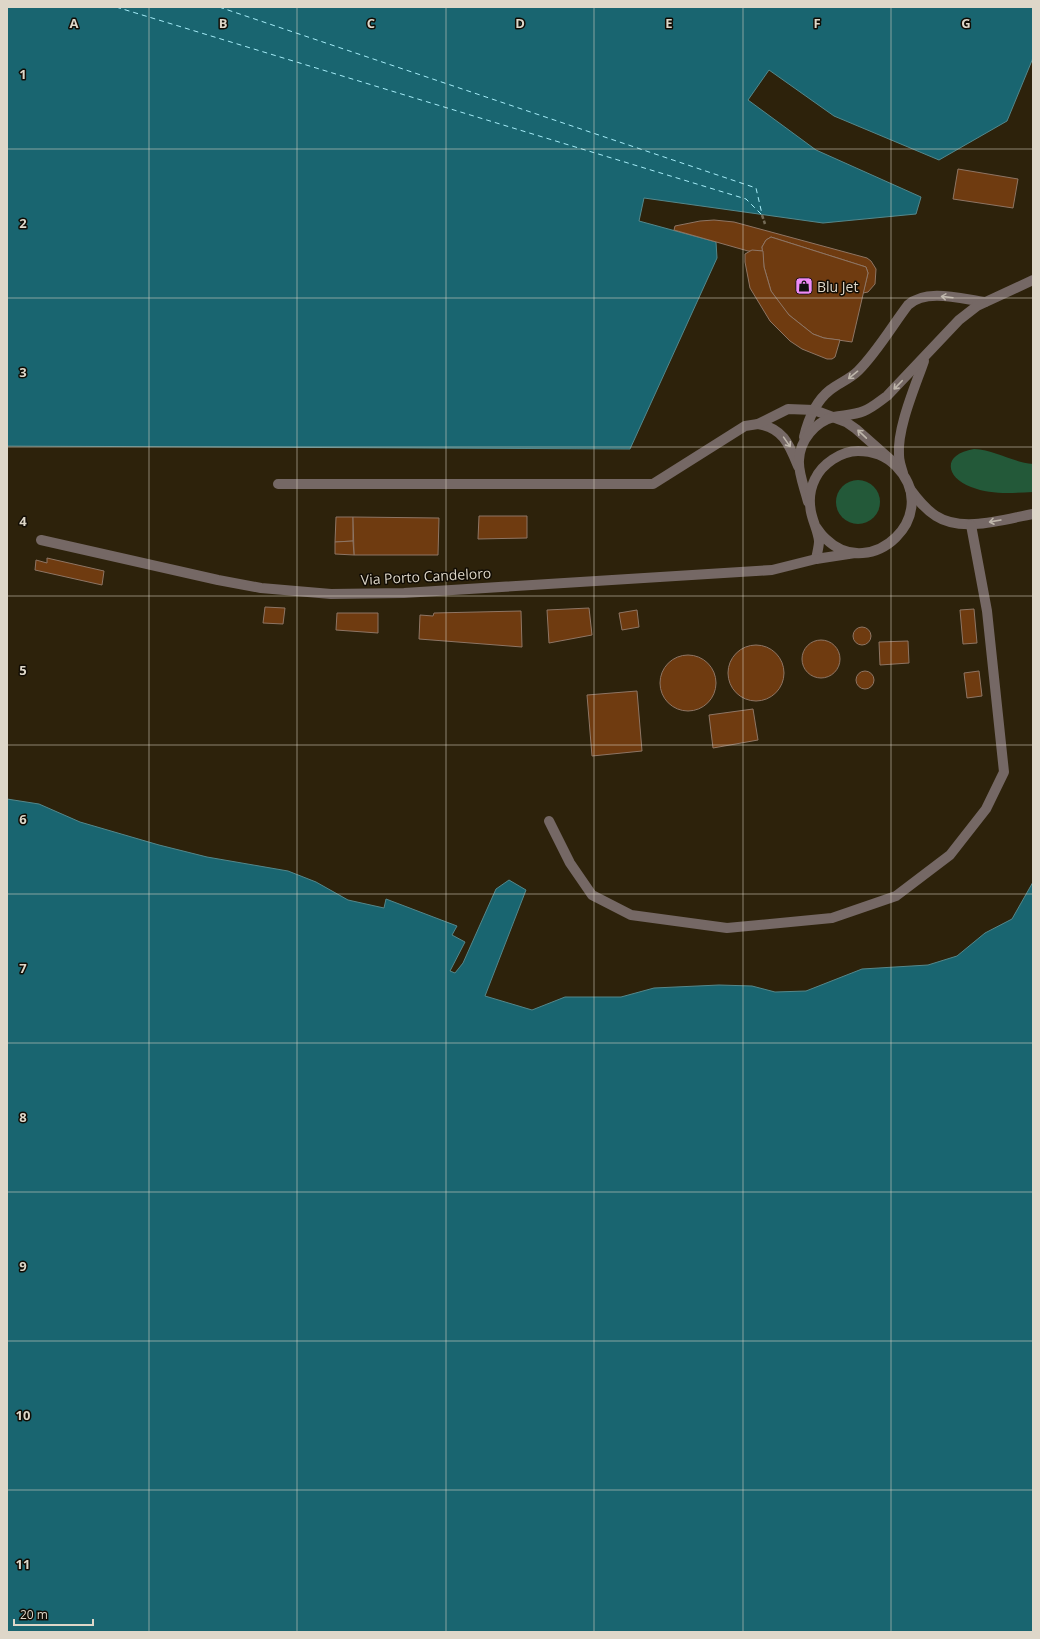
<svg xmlns="http://www.w3.org/2000/svg" width="1040" height="1639" viewBox="0 0 1040 1639" font-family="'Open Sans',sans-serif">
	<style>
		.green { fill: #235939 }
		.water { fill: #196570; stroke: #54878b }
		.lines { fill: none; stroke-linecap: round; stroke-linejoin: round }
		.ferry { stroke: #a5ecf8; stroke-width: 1; stroke-dasharray: 5 4; stroke-linecap: butt }
		.building { fill: #6f3b10; stroke: #8e7564 }
		.path { stroke: #746b57; stroke-width: 2.5; stroke-dasharray: 4 2; stroke-linecap: butt }
		.minor { stroke: #756865; stroke-width: 10 }
		.oneway { stroke: #beb6ab }
		.grid { fill: none; stroke: #ded7c9; stroke-width: 1; stroke-opacity: 0.55 }
		.labels { text-anchor: middle; dominant-baseline: central; stroke-width: 3; stroke-linejoin: round; paint-order: stroke }
		.poi-label { font-size: 14px; fill: #ded7c9; stroke: #110c04; text-anchor: start }
		.street-label { font-size: 14px; fill: #ded7c9; stroke: #110c04 }
		.grid-label { font-size: 13px; text-anchor: middle; font-weight: bold; fill: #ded7c9; stroke: #110c04; stroke-width: 3; stroke-linejoin: round; paint-order: stroke }
	</style>
	<rect width="100%" height="100%" fill="#2d220b"/>
	<g class="green">
		<path d="M974,449C995,450 1012,462 1033,464V492C1012,493 991,495 971,487C945,477 942,454 974,449Z"/>
		<circle cx="858" cy="502" r="22"/>
	</g>
	<g class="water">
		<path d="M7,7H1033V58L1007,121L939,160L834,116L769,70L748,100L816,150L921,197L916,214L823,223L644,198L639,221L716,242L717,258L630,449L7,446Z"/>
		<path d="M7,799L39,804L80,822L159,845L207,857L288,871L316,882L348,900L384,908L386,899L457,926L452,935L465,942L450,971L455,973L463,963L496,889L509,880L526,890L485,996L532,1010L565,997H621L654,988L719,985L752,986L775,992L806,991L862,969L928,965L957,956L985,933L1012,919L1033,882V1632H7Z"/>
	</g>
	<g class="lines">
		<g class="ferry">
			<path d="M116,7L746,199L762,215"/>
			<path d="M219,7L756,188L762,214"/>
		</g>
	</g>
	<g class="building">
		<path d="M958,169L1018,179L1013,208L953,199Z"/>
		<path d="M714,220L734,222L867,258L871,261L876,269L875,284L868,292L863,293L868,273L866,267L771,237L766,240L762,247L763,251H748L674,230L675,226L700,221Z"/>
		<path d="M771,237L866,267L868,273L852,342L824,338L813,334L789,315L780,304L771,291L764,267L762,247L766,240Z"/>
		<path d="M752,250L763,251L764,267L771,291L789,315L813,334L824,338L840,340L835,357L832,359H827L802,349L790,341L770,321L750,288L745,262V254Z"/>
		<path d="M479,516H527V538L478,539Z"/>
		<path d="M336,517H353V541L335,542Z"/>
		<path d="M353,517L439,518L438,555H354Z"/>
		<path d="M353,541L354,555L335,554V542Z"/>
		<path d="M47,558L104,571L102,585L35,570L36,560L47,563Z"/>
		<path d="M265,607L285,608L283,624L263,623Z"/>
		<path d="M589,608L592,635L549,643L547,610Z"/>
		<path d="M974,609L977,643L963,644L960,610Z"/>
		<path d="M637,610L639,627L622,630L619,613Z"/>
		<path d="M521,611L522,647L419,639L420,615L433,616L434,613Z"/>
		<path d="M337,613H378V633L336,630Z"/>
		<circle cx="862" cy="636" r="9"/>
		<circle cx="821" cy="659" r="19"/>
		<path d="M908,641L909,663L880,665L879,642Z"/>
		<circle cx="756" cy="673" r="28"/>
		<circle cx="688" cy="683" r="28"/>
		<circle cx="865" cy="680" r="9"/>
		<path d="M979,671L982,696L967,698L964,673Z"/>
		<path d="M637,691L642,751L592,756L587,695Z"/>
		<path d="M753,709L758,740L713,748L709,715Z"/>
	</g>
	<g class="lines">
		<path class="path" d="M762,215L765,224"/>
		<g class="minor">
			<path d="M758,424C783,428 789,444 798,466"/>
			<path d="M804,437C808,420 816,401 830,390C839,383 850,379 858,371C877,352 892,326 908,305C926,288 962,299 985,302"/>
			<path d="M903,473C901,467 899,461 899,455C897,428 915,387 924,361"/>
			<path d="M278,484H653L745,426L758,424L788,409L814,410L846,422L856,429L891,460"/>
			<path d="M910,489C918,500 925,509 936,516C962,533 1005,519 1033,514"/>
			<path d="M808,502C805,489 798,473 799,460C800,440 815,422 834,417C844,415 854,415 864,411C872,408 880,401 887,396L959,320L977,306L1033,280"/>
			<path d="M816,527C819,531 822,536 826,539C871,583 944,515 896,466C886,456 873,451 858,451C841,451 822,464 815,479C810,489 809,502 811,512C813,522 818,531 819,541C819,547 817,553 816,559L855,553"/>
			<path d="M41,540L218,580L261,588L331,594L404,593L772,570L816,559"/>
			<path d="M549,821L570,863L592,895L631,915L727,928L832,918L896,896L950,855L986,809L1004,772L987,611L971,525"/>
		</g>
	</g>
	<defs><path id="oneway-shaft" d="M-6 0H5M1.5-3L5.5 0L1.5 3" fill="none" stroke-width="1.6" stroke-linecap="round" stroke-linejoin="round"/></defs>
	<g class="oneway">
		<use href="#oneway-shaft" transform="translate(947 297) rotate(-173)"/>
		<use href="#oneway-shaft" transform="translate(853 375) rotate(141)"/>
		<use href="#oneway-shaft" transform="translate(898 385) rotate(134)"/>
		<use href="#oneway-shaft" transform="translate(862 434) rotate(-137)"/>
		<use href="#oneway-shaft" transform="translate(787 442) rotate(55)"/>
		<use href="#oneway-shaft" transform="translate(995 521) rotate(170)"/>
	</g>
	<path class="grid" d="M149,7V1632M297,7V1632M446,7V1632M594,7V1632M743,7V1632M891,7V1632M7,149H1033M7,298H1033M7,447H1033M7,596H1033M7,745H1033M7,894H1033M7,1043H1033M7,1192H1033M7,1341H1033M7,1490H1033"/>
	<defs>
		<symbol id="shop-square" viewBox="-11 -11 22 22"><rect x="-9" y="-9" width="18" height="18" rx="4" fill="#ee8bf8" stroke="#110c04"/><path d="M-5-2.5h2.3a2.7 3.5 0 0 1 5.4 0H5L5.5 6h-11ZM-1.5-2.5h3a1.5 2.3 0 0 0-3 0Z" fill="#111"/></symbol>
	</defs>
	<g fill-rule="evenodd">
		<use href="#shop-square" x="794" y="276" width="20" height="20"/>
	</g>
	<g class="labels">
		<g class="poi-label">
			<text x="817" y="286">Blu Jet</text>
		</g>
		<g class="street-label">
			<text transform="translate(426 576) rotate(-3)">Via Porto Candeloro</text>
		</g>
	</g>
	<g class="grid-label">
		<text x="74" y="28">A</text>
		<text x="223" y="28">B</text>
		<text x="371" y="28">C</text>
		<text x="520" y="28">D</text>
		<text x="669" y="28">E</text>
		<text x="817" y="28">F</text>
		<text x="966" y="28">G</text>
		<text x="23" y="79">1</text>
		<text x="23" y="228">2</text>
		<text x="23" y="377">3</text>
		<text x="23" y="526">4</text>
		<text x="23" y="675">5</text>
		<text x="23" y="824">6</text>
		<text x="23" y="973">7</text>
		<text x="23" y="1122">8</text>
		<text x="23" y="1271">9</text>
		<text x="23" y="1420">10</text>
		<text x="23" y="1569">11</text>
	</g>
	<rect width="1040" height="1639" fill="none" stroke="#ded7c9" stroke-width="16"/>
	<path d="M14 1619v6h79v-6" fill="none" stroke="#ded7c9" stroke-width="2"/>
	<text x="20" y="1619" font-size="12" fill="#ded7c9" stroke="#110c04" stroke-width="3" paint-order="stroke">20 m</text>
</svg>
